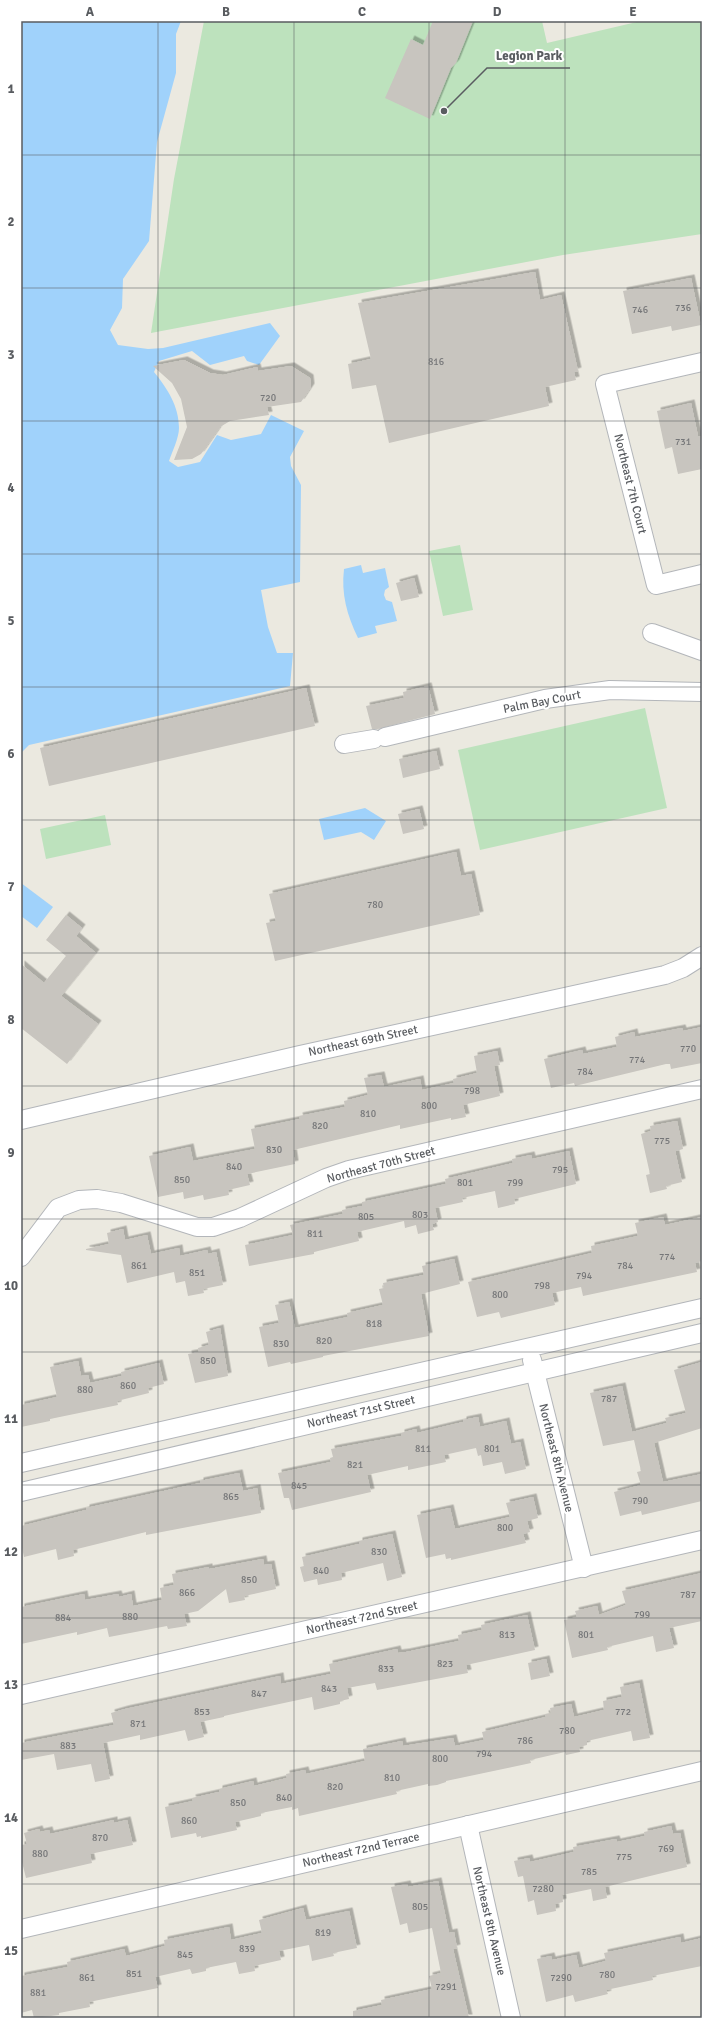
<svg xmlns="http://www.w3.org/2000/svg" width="723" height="2039" viewBox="0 0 723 2039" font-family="Signika,sans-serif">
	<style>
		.green { fill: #bde2bd }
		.water { fill: #a0d2fb }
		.building { fill: #c8c5bf; filter: url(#shadow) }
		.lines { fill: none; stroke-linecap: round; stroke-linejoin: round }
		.street-casing { stroke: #b3b6ba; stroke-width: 20 }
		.street { stroke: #fff; stroke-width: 18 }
		.grid { fill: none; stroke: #595c60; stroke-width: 1; stroke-opacity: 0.55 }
		.labels { text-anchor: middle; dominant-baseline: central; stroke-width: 4; stroke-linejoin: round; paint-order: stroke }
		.number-label { font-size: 10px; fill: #757678 }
		.street-label { font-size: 12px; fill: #595c60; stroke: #fff }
		.leader { fill: none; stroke: #595c60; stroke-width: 1.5 }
		.callout-dot { fill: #595c60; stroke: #fff; stroke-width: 1.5 }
		.callout-label { font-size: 13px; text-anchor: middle; font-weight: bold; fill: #595c60; stroke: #fff; stroke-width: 4; stroke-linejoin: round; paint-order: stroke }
		.neatline { fill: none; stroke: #595c60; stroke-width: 1.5 }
		.grid-label { font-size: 13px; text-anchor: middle; font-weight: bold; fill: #595c60 }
	</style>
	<defs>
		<filter id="shadow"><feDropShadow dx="3.5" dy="-3.5" stdDeviation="0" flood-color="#0004"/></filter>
	</defs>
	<rect width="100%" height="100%" fill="#ebe9e0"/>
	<g class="green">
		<path d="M204,21H542L547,43L641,21H702V234L563,255L151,333L174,179Z"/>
		<path d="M460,545L473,610L443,616L429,551Z"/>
		<path d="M645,708L667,808L480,850L458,750Z"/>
		<path d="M105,815L111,845L46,859L40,829Z"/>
	</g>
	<g class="water">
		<path d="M21,21H181L176,34V73L157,142L149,241L123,279L122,308L110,330L118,345L148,349L163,348L270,323L280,336L259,365L247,361L244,356L210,365L192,351L159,361L154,372C167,388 179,406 179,428C179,438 172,452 169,461L178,467L200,462L217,435L231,440L261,434L271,415L304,431L290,457L291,466L301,485L300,582L261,590L268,627L277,653H293L290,686L29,745L21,753Z"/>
		<path d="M361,565L363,573L385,568L389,587L385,590L384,595L386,600L392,602L397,621L375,626L377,633L358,638C347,615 341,594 344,569Z"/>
		<path d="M365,808L386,821L374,840L361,832L324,840L319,819Z"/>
		<path d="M21,883L53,907L37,928L21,916Z"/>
	</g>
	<g class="building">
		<path d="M433,21H473L456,63L451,68L430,119L385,98L411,39L423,45Z"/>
		<path d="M535,272L540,300L561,295L578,371L574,372L576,380L545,387L549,406L389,443L376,385L352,389L348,364L371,359L358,303Z"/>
		<path d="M691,278L701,325L672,331L671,326L632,334L623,291Z"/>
		<path d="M184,360L210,373L223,375L257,367L258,371L291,366L310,378L311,387L301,402L267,407L269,415L230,421L220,427L201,454L192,459L174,460L187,427L181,399L172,383L153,366Z"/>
		<path d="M691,403L698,436H702V469L678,474L672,447L665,449L657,411Z"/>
		<path d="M414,578L419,597L401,601L396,583Z"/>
		<path d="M428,686L435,714L378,729H372L366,706L404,698L403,692Z"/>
		<path d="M306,688L315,726L49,786L40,748Z"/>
		<path d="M436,751L440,769L403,778L399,759Z"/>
		<path d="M419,809L424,829L403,834L398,814Z"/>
		<path d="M456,852L461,876L471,874L480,915L275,961L266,923L276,921L269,894Z"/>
		<path d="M66,915L82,928L76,936L96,953L61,996L98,1024L67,1064L21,1028V964L44,983L66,956L46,940Z"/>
		<path d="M702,1027V1063L671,1069L670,1064H666L575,1086L574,1083L551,1088L544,1059L582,1050L583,1054L617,1047L615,1037L634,1032L635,1037L682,1028L683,1031Z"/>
		<path d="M497,1051L500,1065L494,1066L500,1096L463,1105L466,1117L451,1120V1118L400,1129V1125L293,1150L295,1164L247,1174L250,1185L228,1190L229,1195L204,1200L203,1195L184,1199L183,1192L158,1197L149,1156L190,1147L193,1161L255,1149L251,1129L300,1119L299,1116L345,1107L344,1101L368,1095L364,1078L381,1075L384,1087L420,1079L422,1090L454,1083L453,1079L477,1073L474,1056Z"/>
		<path d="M677,1121L683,1149L676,1151V1155L682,1182L666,1186L667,1189L650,1193L646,1175L650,1174L641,1134L651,1131L650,1126Z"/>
		<path d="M569,1151L576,1184L514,1199L515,1204L498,1208L495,1191L462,1198L463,1202L435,1208L438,1222L432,1224L434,1230L418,1234L416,1225L405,1228L404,1221L357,1232L359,1241L314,1252V1254L249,1266L245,1245L293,1235L290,1225L343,1214L342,1210L362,1206V1202L446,1184L445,1179L513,1163L512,1159L531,1155L532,1159Z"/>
		<path d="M663,1217L665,1225L702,1217V1261L695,1263L697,1272L583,1296L581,1287L552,1293L555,1305L501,1318L499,1312L477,1317L468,1282L592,1253L591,1246L638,1236L635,1223Z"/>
		<path d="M123,1229L125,1240L147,1235L151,1254L179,1248L180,1256L207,1250L208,1254L216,1252L223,1285L203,1289L204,1293L188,1296L185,1281L176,1283L174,1272L127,1283L121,1255L86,1250V1249L109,1244L107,1233Z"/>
		<path d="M454,1259L460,1284L421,1294L429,1336L323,1356V1357L291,1364L290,1362L268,1367L259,1327L279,1323L275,1305L289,1302L295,1328L348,1317L347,1313L383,1305L379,1289L384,1288L383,1283L424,1275L422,1266Z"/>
		<path d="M220,1328L228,1376L195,1383L188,1354L199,1352L198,1348L209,1345L206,1332Z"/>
		<path d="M78,1361L81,1376L88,1375L90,1383L122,1376L121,1372L159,1363L164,1384L148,1388L149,1393L117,1401L118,1405L50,1419V1421L21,1427V1405L57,1397L50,1367Z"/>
		<path d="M702,1362V1428L654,1443L663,1482L702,1474V1501L642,1515L641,1511L620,1516L614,1492L641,1485L637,1472L641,1471L634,1440L603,1446L590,1393L622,1386L632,1432L667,1423L665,1418L686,1413L674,1370Z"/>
		<path d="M478,1417L480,1427L506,1421L511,1444L520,1442L526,1469L505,1474L502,1462L483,1466L481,1455L478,1456L476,1448L444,1455L446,1462L408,1470V1466L367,1475L371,1492L292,1510L289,1498H284L278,1473L331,1462L330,1458L333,1457L331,1449L401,1436V1433L416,1429L417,1433L463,1422V1420Z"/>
		<path d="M239,1473L243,1491L257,1488L261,1513L146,1535V1532L73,1550L74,1556L58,1560L56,1549L24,1557L21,1543V1526L86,1510V1508L200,1483V1481Z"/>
		<path d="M533,1497L538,1518L527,1521L530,1532L523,1534L526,1543L451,1560V1558L446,1559L445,1554L426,1558L417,1515L450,1508L455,1529L510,1517L506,1503Z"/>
		<path d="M392,1534L402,1577L387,1581L383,1563L341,1573L342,1580L318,1585L317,1579L304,1582L300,1567L304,1566L302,1557L359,1544V1541Z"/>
		<path d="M263,1559L264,1565L271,1564L276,1589L244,1596L245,1600L229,1603L226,1589L198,1611L184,1614L187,1626L168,1629L167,1626L109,1637L107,1628L77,1635V1632L21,1644V1607L84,1594L85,1600L118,1594L119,1597L131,1594L133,1606L162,1600L160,1588L174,1585L172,1574L209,1567V1569Z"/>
		<path d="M702,1573V1621L669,1628L674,1648L656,1652L653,1636L607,1647L608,1650L572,1658L564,1620L577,1617L575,1611L597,1606L599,1615L626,1605L622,1591Z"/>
		<path d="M527,1615L535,1650L466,1665L468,1673L377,1690L375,1683L347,1688L349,1699L340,1701V1704L314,1710L312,1697L224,1716V1717L200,1722L204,1737L188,1741L185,1730L140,1740V1735L103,1743L110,1779L95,1782L91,1764L57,1770L54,1754L21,1760V1743L114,1725L111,1713L125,1709L280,1676L281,1684L331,1674L329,1664L397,1649L398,1653L406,1652L459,1641L458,1635L482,1630L481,1625Z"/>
		<path d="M546,1659L550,1676L531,1680L528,1663Z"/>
		<path d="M639,1683L650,1738L633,1741L631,1731L587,1741V1745L579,1747L580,1752L566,1755L565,1752L530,1760L531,1763L446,1781V1782L437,1785L428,1786V1784L396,1791L397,1794L299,1816L298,1808L292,1810V1807L261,1813V1816L235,1822L237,1830L201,1838V1836L197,1837L196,1833L171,1838L165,1807L193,1801L192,1798L219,1792V1789L253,1781L254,1786L287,1778L286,1774L305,1770L306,1774L365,1761L363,1749L402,1741L403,1746L453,1738L455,1746L484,1740L482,1732L546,1717L545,1714L551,1713L550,1708L571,1704L574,1717L604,1710L603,1701L622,1697L620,1687Z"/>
		<path d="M114,1820V1823L127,1820L133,1845L90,1854L92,1863L26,1878L21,1858V1845L27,1844L24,1833L39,1829L40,1832L49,1830L50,1834Z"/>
		<path d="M671,1826L673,1834L680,1833L687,1867L605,1887L607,1898L593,1901L591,1889L562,1895L563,1902L555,1904L556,1911L537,1915L534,1900L528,1902L523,1876L518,1877L514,1861L529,1858L530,1862L561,1855L574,1852L573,1847L616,1839L617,1842L645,1836L644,1832Z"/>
		<path d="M438,1881L449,1933L454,1932L457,1948L453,1949L469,2018H353V2011L382,2005L381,2000L432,1989L429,1976L441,1973L432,1928L409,1933L407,1923L400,1925L391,1887L407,1884L408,1887Z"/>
		<path d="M303,1908L306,1920L349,1911L357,1948L333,1953L334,1956L312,1961L309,1945L279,1951L281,1960L254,1966L255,1971L239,1974L236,1962L206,1968V1971L192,1974L190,1969L155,1977L158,1988L89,2002L90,2007L59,2013V2015L34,2018L32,2010L21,2013V1976L68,1967L67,1962L124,1949L126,1956L165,1946L164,1940L229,1927L231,1940L262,1933L259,1920Z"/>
		<path d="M680,1937L681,1943L702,1938V1966L652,1976L653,1980L606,1990L608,1994L575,2002L573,1995L546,2002L537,1959L551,1956L552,1960L576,1955L579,1968L606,1961L604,1953Z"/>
	</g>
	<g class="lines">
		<defs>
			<g id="street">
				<path d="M702,362L605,384L656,585L702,574"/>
				<path d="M652,633L702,651"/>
				<path d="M385,737L545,699L610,690L702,692"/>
				<path d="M344,744L374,739"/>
				<path d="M21,1120L300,1055L665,975L683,968L702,956"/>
				<path d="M21,1257L58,1208L79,1200L97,1199L121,1203L197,1227H213L240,1218L326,1178L349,1170L702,1089"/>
				<path d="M532,1360L584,1568"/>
				<path d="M21,1463L702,1308"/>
				<path d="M21,1492L702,1333"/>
				<path d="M21,1695L702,1540"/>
				<path d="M468,1825L511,2018"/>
				<path d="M21,1929L702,1771"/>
			</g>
		</defs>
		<use href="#street" class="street-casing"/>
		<use href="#street" class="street"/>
	</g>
	<path class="grid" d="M158,21V2018M294,21V2018M429,21V2018M565,21V2018M21,155H702M21,288H702M21,421H702M21,554H702M21,687H702M21,820H702M21,953H702M21,1086H702M21,1219H702M21,1352H702M21,1485H702M21,1618H702M21,1751H702M21,1884H702"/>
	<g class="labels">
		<g class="number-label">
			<text x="683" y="308">736</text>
			<text x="640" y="310">746</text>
			<text x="436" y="362">816</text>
			<text x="268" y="398">720</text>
			<text x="683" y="442">731</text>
			<text x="375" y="905">780</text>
			<text x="688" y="1049">770</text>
			<text x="637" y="1060">774</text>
			<text x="585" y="1072">784</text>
			<text x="472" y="1091">798</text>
			<text x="429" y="1106">800</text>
			<text x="368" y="1114">810</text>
			<text x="320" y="1126">820</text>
			<text x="662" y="1141">775</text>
			<text x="274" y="1150">830</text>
			<text x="234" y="1167">840</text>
			<text x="560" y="1170">795</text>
			<text x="182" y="1180">850</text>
			<text x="465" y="1183">801</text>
			<text x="515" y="1183">799</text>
			<text x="420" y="1215">803</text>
			<text x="366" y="1217">805</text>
			<text x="315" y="1234">811</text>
			<text x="667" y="1257">774</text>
			<text x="139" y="1266">861</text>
			<text x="625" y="1266">784</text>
			<text x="197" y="1273">851</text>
			<text x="584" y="1276">794</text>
			<text x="542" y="1286">798</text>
			<text x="500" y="1295">800</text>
			<text x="374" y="1324">818</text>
			<text x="324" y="1341">820</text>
			<text x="281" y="1344">830</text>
			<text x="208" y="1361">850</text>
			<text x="128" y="1386">860</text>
			<text x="85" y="1390">880</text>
			<text x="609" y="1399">787</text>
			<text x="423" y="1449">811</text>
			<text x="492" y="1449">801</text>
			<text x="355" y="1465">821</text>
			<text x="299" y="1486">845</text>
			<text x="231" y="1497">865</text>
			<text x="640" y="1501">790</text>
			<text x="505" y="1528">800</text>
			<text x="379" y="1552">830</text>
			<text x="321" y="1571">840</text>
			<text x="249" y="1580">850</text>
			<text x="187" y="1593">866</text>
			<text x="688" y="1595">787</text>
			<text x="642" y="1615">799</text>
			<text x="130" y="1617">880</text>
			<text x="63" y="1618">884</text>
			<text x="507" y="1635">813</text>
			<text x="586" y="1635">801</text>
			<text x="445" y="1664">823</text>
			<text x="386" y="1669">833</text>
			<text x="329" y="1689">843</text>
			<text x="259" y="1694">847</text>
			<text x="202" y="1712">853</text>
			<text x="623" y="1712">772</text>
			<text x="138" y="1724">871</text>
			<text x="567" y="1731">780</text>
			<text x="525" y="1741">786</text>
			<text x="68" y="1746">883</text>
			<text x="484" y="1754">794</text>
			<text x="440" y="1759">800</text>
			<text x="392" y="1778">810</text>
			<text x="335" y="1787">820</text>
			<text x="284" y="1798">840</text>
			<text x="238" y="1803">850</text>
			<text x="189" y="1821">860</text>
			<text x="100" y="1838">870</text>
			<text x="666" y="1849">769</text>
			<text x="40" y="1854">880</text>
			<text x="624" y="1857">775</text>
			<text x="589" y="1872">785</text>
			<text x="543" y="1889">7280</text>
			<text x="420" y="1907">805</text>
			<text x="323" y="1933">819</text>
			<text x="247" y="1949">839</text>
			<text x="185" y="1955">845</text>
			<text x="134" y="1974">851</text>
			<text x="607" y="1975">780</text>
			<text x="87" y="1978">861</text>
			<text x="561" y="1978">7290</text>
			<text x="446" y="1987">7291</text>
			<text x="38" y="1993">881</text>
		</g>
		<g class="street-label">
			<text transform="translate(630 484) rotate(76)">Northeast 7th Court</text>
			<text transform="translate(542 702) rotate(-11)">Palm Bay Court</text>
			<text transform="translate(363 1041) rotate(-12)">Northeast 69th Street</text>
			<text transform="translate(381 1165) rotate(-15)">Northeast 70th Street</text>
			<text transform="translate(361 1412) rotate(-13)">Northeast 71st Street</text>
			<text transform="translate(556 1458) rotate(76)">Northeast 8th Avenue</text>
			<text transform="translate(362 1618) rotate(-13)">Northeast 72nd Street</text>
			<text transform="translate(361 1850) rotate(-13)">Northeast 72nd Terrace</text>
			<text transform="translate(489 1921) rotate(77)">Northeast 8th Avenue</text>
		</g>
	</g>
	<path class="leader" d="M444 111L487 68H570"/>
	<circle class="callout-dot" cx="444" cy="111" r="4"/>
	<g class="callout-label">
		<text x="529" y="60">Legion Park</text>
	</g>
	<rect width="723" height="2039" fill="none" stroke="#ffffff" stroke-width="44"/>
	<rect x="22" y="22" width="679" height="1995" class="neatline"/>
	<g class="grid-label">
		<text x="90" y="16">A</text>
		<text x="226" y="16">B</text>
		<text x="362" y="16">C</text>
		<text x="497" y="16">D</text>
		<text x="633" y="16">E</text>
		<text x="11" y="93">1</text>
		<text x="11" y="226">2</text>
		<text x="11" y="359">3</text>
		<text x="11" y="492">4</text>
		<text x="11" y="625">5</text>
		<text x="11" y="758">6</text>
		<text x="11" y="891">7</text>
		<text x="11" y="1024">8</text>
		<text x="11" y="1157">9</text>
		<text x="11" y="1290">10</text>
		<text x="11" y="1423">11</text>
		<text x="11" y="1556">12</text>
		<text x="11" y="1689">13</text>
		<text x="11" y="1822">14</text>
		<text x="11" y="1955">15</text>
	</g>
</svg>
